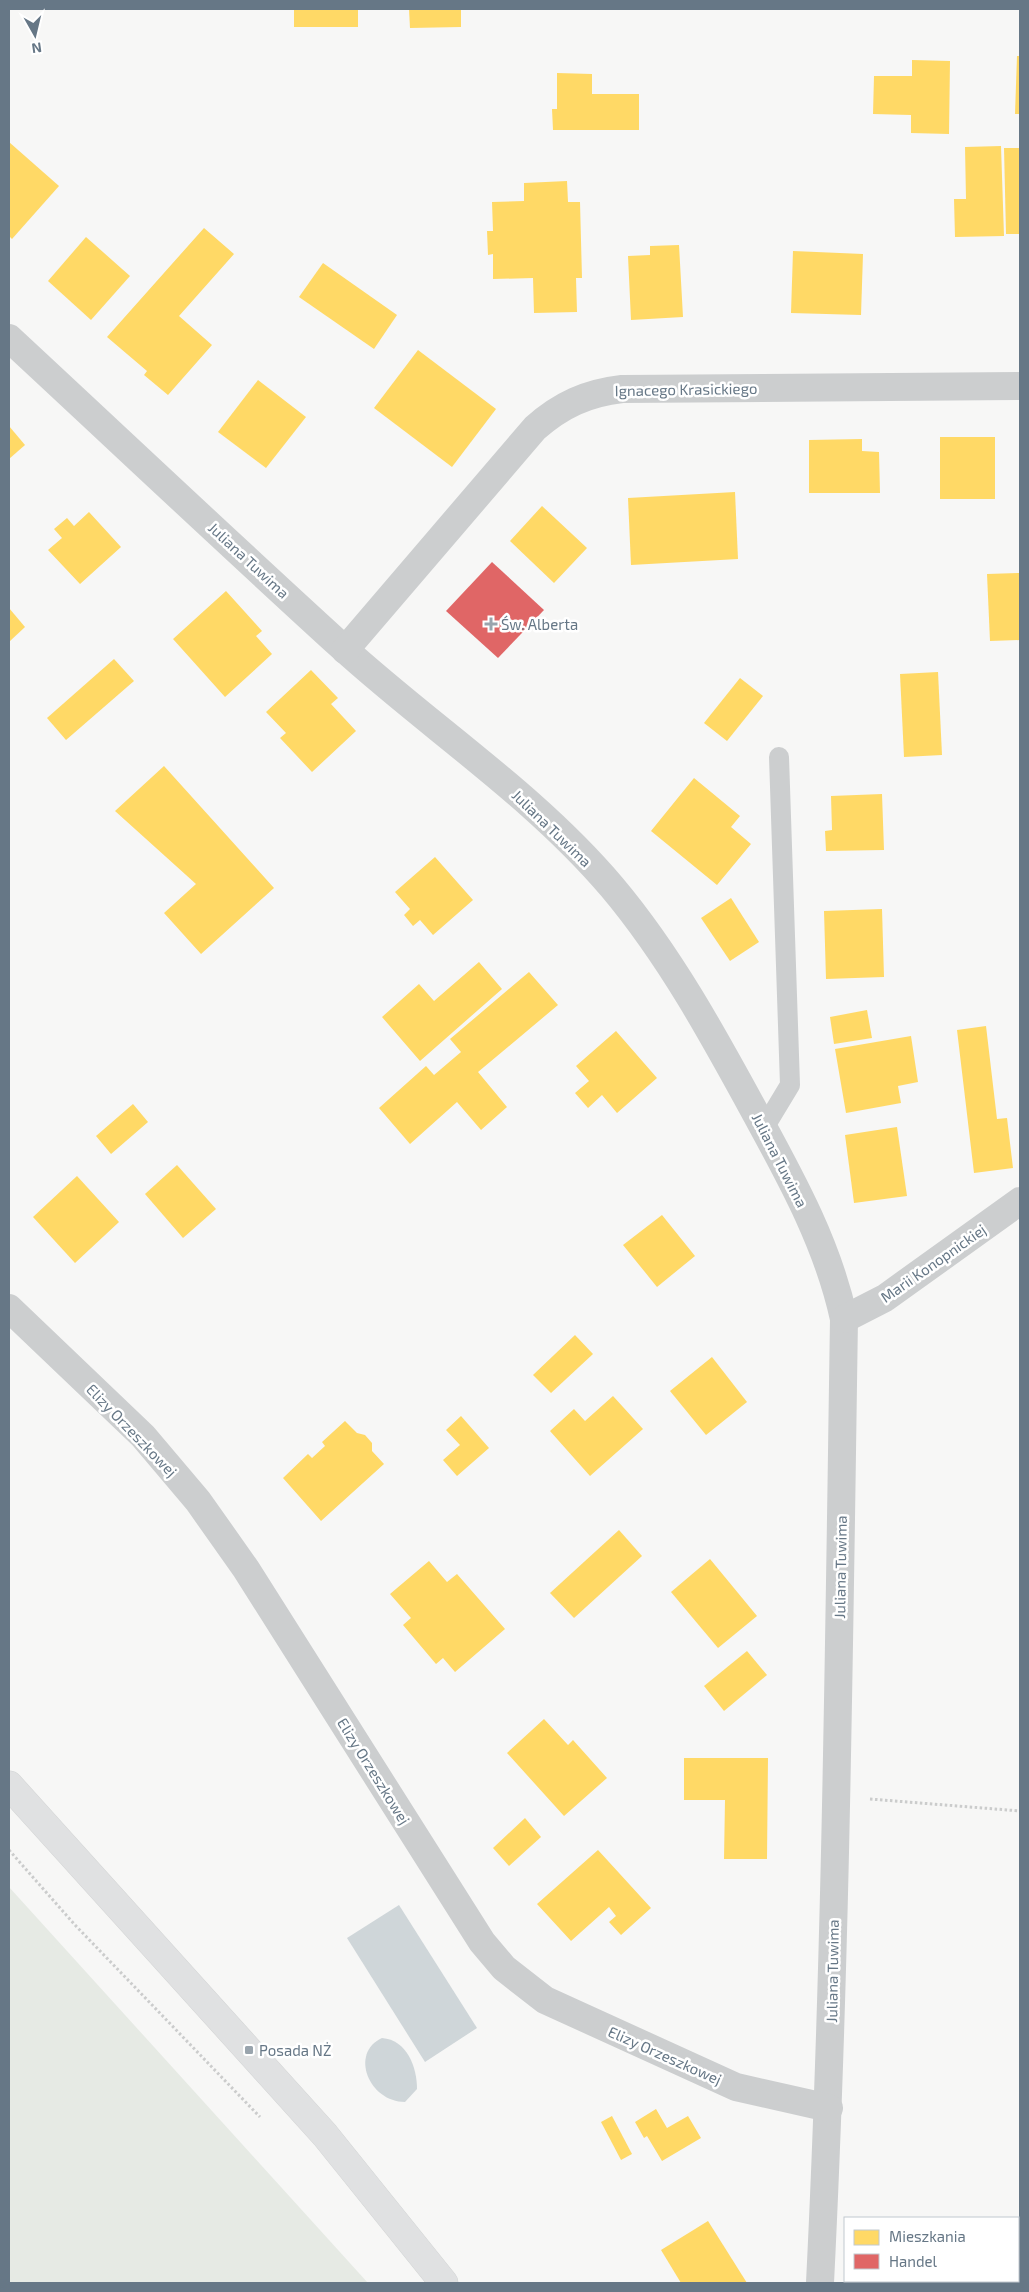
<svg xmlns="http://www.w3.org/2000/svg" width="1029" height="2292" viewBox="0 0 1029 2292" font-family="'Exo 2',sans-serif">
	<style>
		.green { fill: #e6eae4 }
		.water { fill: #cfd6d9 }
		.homes { fill: #ffd966 }
		.shops { fill: #e06666 }
		.lines { fill: none; stroke-linecap: round; stroke-linejoin: round }
		.secondary-casing { stroke: #d3d5d5; stroke-width: 29 }
		.path { stroke: #cbcccc; stroke-width: 3; stroke-dasharray: 2.5 2.5; stroke-linecap: butt }
		.lane { stroke: #cccecf; stroke-width: 20 }
		.street { stroke: #cccecf; stroke-width: 28 }
		.secondary { stroke: #e0e1e2; stroke-width: 28 }
		.poi-dot { fill: #99a4ad; stroke: #fff; stroke-width: 2 }
		.labels { text-anchor: middle; dominant-baseline: central; stroke-width: 5; stroke-linejoin: round; paint-order: stroke }
		.street-label { font-size: 15px; fill: #667786; stroke: #fff }
		.poi-label { font-size: 15px; fill: #667786; stroke: #fff; text-anchor: start }
	</style>
	<rect width="100%" height="100%" fill="#f7f7f6"/>
	<path class="green" d="M9,1887L368,2283H9Z"/>
	<g class="water">
		<path d="M399,1905L477,2028L425,2062L347,1938Z"/>
		<path d="M382,2038C407,2040 417,2067 417,2089L405,2102C369,2102 349,2053 382,2038Z"/>
	</g>
	<g class="homes">
		<rect x="294" y="9" width="64" height="18"/>
		<path d="M409,9H461V27L410,28Z"/>
		<path d="M1017,56H1020V114H1015Z"/>
		<path d="M912,60L950,61L949,134L911,133V115L873,114L874,76H912Z"/>
		<path d="M557,73L592,74V94H639V130H553L552,109H557Z"/>
		<path d="M9,142L59,186L12,239L9,236Z"/>
		<path d="M1001,146L1004,236L955,237L954,199H966L965,147Z"/>
		<path d="M1004,148H1020V234H1006Z"/>
		<path d="M567,181L568,202H580L582,278H576L577,312L534,313L533,278L493,279V254L488,255L487,231H493L492,202L524,201V183Z"/>
		<path d="M204,228L234,254L179,316L212,345L168,395L144,375L147,371L107,337Z"/>
		<path d="M86,237L130,276L91,320L48,281Z"/>
		<path d="M679,245L683,317L631,320L628,256L650,255V246Z"/>
		<path d="M793,251L863,254L861,315L791,313Z"/>
		<path d="M323,263L397,315L374,349L299,297Z"/>
		<path d="M418,350L496,409L452,467L374,408Z"/>
		<path d="M258,380L306,417L266,468L218,432Z"/>
		<path d="M9,426L25,445L9,459Z"/>
		<rect x="940" y="437" width="55" height="62"/>
		<path d="M862,439V451L879,452L880,493H809V440Z"/>
		<path d="M735,492L738,559L631,565L628,498Z"/>
		<path d="M542,506L587,548L554,583L510,541Z"/>
		<path d="M89,512L121,547L80,584L48,550L62,538L54,529L67,518L74,526Z"/>
		<path d="M1020,573V640L990,641L987,574Z"/>
		<path d="M226,591L262,631L256,636L272,654L225,697L173,639Z"/>
		<path d="M9,608L25,627L9,642Z"/>
		<path d="M114,659L134,681L66,740L47,718Z"/>
		<path d="M311,670L338,698L331,704L356,731L312,772L280,738L286,733L266,712Z"/>
		<path d="M938,672L942,755L904,757L900,674Z"/>
		<path d="M740,678L763,696L727,741L704,723Z"/>
		<path d="M164,766L274,888L201,954L164,913L196,884L115,811Z"/>
		<path d="M694,778L740,816L731,827L751,844L717,885L651,831Z"/>
		<path d="M882,794L884,850L826,851L825,831L832,830L831,796Z"/>
		<path d="M435,857L473,900L433,935L420,920L413,926L404,915L410,909L395,892Z"/>
		<path d="M731,898L759,942L730,961L701,918Z"/>
		<path d="M882,909L884,977L826,979L824,911Z"/>
		<path d="M479,962L502,989L420,1061L382,1017L419,984L434,1001Z"/>
		<path d="M529,972L558,1005L478,1072L507,1107L481,1130L457,1102L410,1144L379,1108L426,1066L434,1075L461,1052L450,1039Z"/>
		<path d="M867,1010L872,1038L834,1044L830,1017Z"/>
		<path d="M986,1026L997,1119L1007,1118L1013,1168L974,1173L957,1030Z"/>
		<path d="M616,1031L657,1078L617,1113L602,1095L588,1108L575,1093L589,1081L576,1066Z"/>
		<path d="M911,1036L918,1082L898,1086L901,1103L846,1113L835,1049Z"/>
		<path d="M133,1104L148,1122L111,1154L96,1136Z"/>
		<path d="M897,1127L907,1196L854,1203L845,1135Z"/>
		<path d="M177,1165L216,1209L183,1238L145,1194Z"/>
		<path d="M77,1176L119,1222L75,1263L33,1217Z"/>
		<path d="M662,1215L695,1256L657,1287L623,1245Z"/>
		<path d="M575,1335L593,1354L551,1393L533,1375Z"/>
		<path d="M712,1357L747,1402L706,1435L670,1391Z"/>
		<path d="M613,1396L643,1429L590,1476L550,1431L574,1409L585,1421Z"/>
		<path d="M461,1416L489,1448L457,1476L443,1460L460,1445L446,1430Z"/>
		<path d="M345,1421L357,1433L365,1435L372,1443V1451L384,1464L321,1521L283,1478L308,1454L312,1458L325,1446L322,1442Z"/>
		<path d="M619,1530L642,1556L574,1618L550,1593Z"/>
		<path d="M710,1559L757,1616L718,1648L671,1592Z"/>
		<path d="M429,1561L447,1582L457,1574L505,1629L455,1672L443,1658L436,1664L403,1625L411,1618L390,1594Z"/>
		<path d="M747,1651L767,1675L724,1711L704,1686Z"/>
		<path d="M544,1719L568,1745L573,1740L607,1778L564,1816L507,1753Z"/>
		<path d="M684,1758H768L767,1859H724L725,1800H684Z"/>
		<path d="M525,1818L541,1837L509,1866L493,1848Z"/>
		<path d="M598,1850L651,1908L621,1935L609,1922L616,1916L609,1907L571,1941L537,1904Z"/>
		<path d="M656,2109L667,2128L688,2116L701,2138L662,2161L647,2136L644,2138L635,2122Z"/>
		<path d="M612,2116L632,2154L621,2160L601,2122Z"/>
		<path d="M708,2221L747,2283H681L661,2250Z"/>
	</g>
	<path class="shops" d="M492,562L544,610L498,658L446,611Z"/>
	<g class="lines">
		<defs>
			<path id="secondary" d="M9,1785L325,2135L444,2283"/>
		</defs>
		<use href="#secondary" class="secondary-casing"/>
		<g class="path">
			<path d="M870,1799L1020,1811"/>
			<path d="M9,1850L75,1925L260,2117"/>
		</g>
		<path class="lane" d="M764,1128L790,1085L779,757"/>
		<g class="street">
			<path d="M9,338C120,441 230,545 342,647C431,728 533,794 612,887C670,956 713,1035 756,1114C792,1180 828,1245 844,1319C839,1640 836,1962 820,2283"/>
			<path d="M345,650L535,428C561,405 587,393 622,389L1020,386"/>
			<path d="M9,1308L143,1436L198,1501L246,1569L482,1942L504,1968L545,2000L736,2087L829,2108"/>
			<path d="M844,1319L885,1298L1020,1201"/>
		</g>
		<use href="#secondary" class="secondary"/>
	</g>
	<g class="poi-dot">
		<path d="M488.5 616.5h5v5h5v5h-5v5h-5v-5h-5v-5h5z"/>
		<rect x="244" y="2045" width="10" height="10" rx="2.5"/>
	</g>
	<g class="labels">
		<g class="street-label">
			<text transform="translate(686 389) rotate(-1)">Ignacego Krasickiego</text>
			<text transform="translate(249 560) rotate(43)">Juliana Tuwima</text>
			<text transform="translate(552 828) rotate(44)">Juliana Tuwima</text>
			<text transform="translate(780 1160) rotate(63)">Juliana Tuwima</text>
			<text transform="translate(933 1263) rotate(-35)">Marii Konopnickiej</text>
			<text transform="translate(132 1430) rotate(46)">Elizy Orzeszkowej</text>
			<text transform="translate(840 1567) rotate(-89)">Juliana Tuwima</text>
			<text transform="translate(374 1771) rotate(58)">Elizy Orzeszkowej</text>
			<text transform="translate(832 1971) rotate(-89)">Juliana Tuwima</text>
			<text transform="translate(665 2055) rotate(24)">Elizy Orzeszkowej</text>
		</g>
		<g class="poi-label">
			<text x="501" y="624">Św. Alberta</text>
			<text x="259" y="2050">Posada NŻ</text>
		</g>
	</g>
	<rect width="1029" height="2292" fill="none" stroke="#667786" stroke-width="20"/>
	<rect x="844" y="2217" width="175" height="65" fill="#ffffff" stroke="#c2c9cf"/>
	<rect x="854" y="2230" width="25" height="15" fill="#ffd966" stroke="#c2c9cf"/>
	<text x="889" y="2242" font-size="15" fill="#667786">Mieszkania</text>
	<rect x="854" y="2254" width="25" height="15" fill="#e06666" stroke="#c2c9cf"/>
	<text x="889" y="2267" font-size="15" fill="#667786">Handel</text>
	<g transform="translate(35 35) rotate(172)" stroke="#ffffff" stroke-width="4" paint-order="stroke">
	<path d="M0-4L9 19L0 12L-9 19Z" fill="#667786"/>
	<text y="-8" font-size="14" font-weight="bold" text-anchor="middle" fill="#667786">N</text>
	</g>
</svg>
